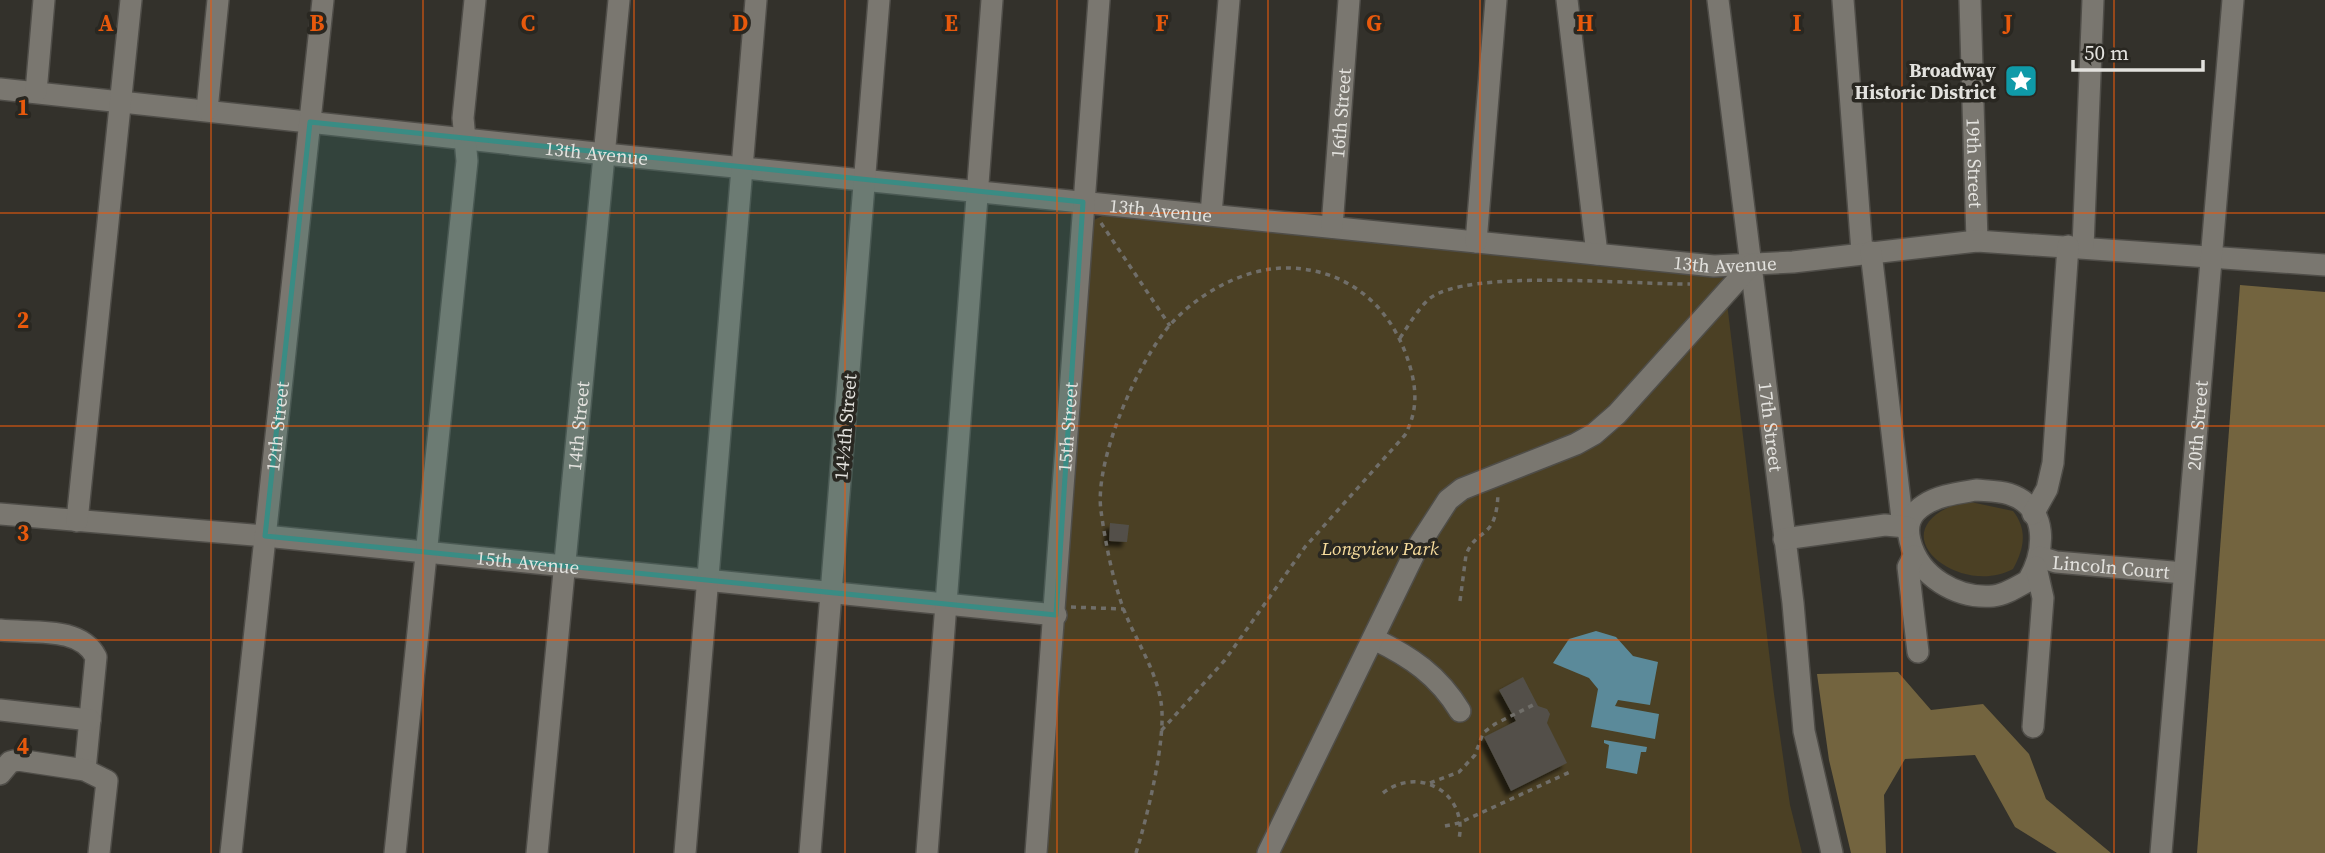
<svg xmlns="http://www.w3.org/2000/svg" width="2325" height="853" viewBox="0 0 2325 853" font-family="'Source Serif 4',serif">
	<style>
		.green { fill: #4b4024 }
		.forest { fill: #73643f }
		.water { fill: #5b8a9a }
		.building { fill: #525049; filter: url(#shadow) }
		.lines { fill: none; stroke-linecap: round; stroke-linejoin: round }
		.minor-casing { stroke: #4f4d48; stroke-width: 24 }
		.path { stroke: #706e69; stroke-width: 3.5; stroke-dasharray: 5 5; stroke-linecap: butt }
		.minor { stroke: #7a7770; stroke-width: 21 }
		.marked { fill: #398c84; fill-opacity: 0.2; stroke: #398c84; stroke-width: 5; stroke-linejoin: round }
		.grid { fill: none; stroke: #e8590c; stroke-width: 2; stroke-opacity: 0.55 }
		.labels { text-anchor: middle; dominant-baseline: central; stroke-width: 7; stroke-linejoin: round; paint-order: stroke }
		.poi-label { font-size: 19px; font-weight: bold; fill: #e3e2de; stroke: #292721; text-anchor: end }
		.street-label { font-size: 19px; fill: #e3e2de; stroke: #292721 }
		.park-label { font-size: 19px; font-style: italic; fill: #f8dd9d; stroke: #292721 }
		.grid-label { font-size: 23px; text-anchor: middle; font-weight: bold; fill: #e8590c; stroke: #292721; stroke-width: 7; stroke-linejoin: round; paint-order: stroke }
	</style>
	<defs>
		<filter id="shadow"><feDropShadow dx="-5" dy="5" stdDeviation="2" flood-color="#0009"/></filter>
	</defs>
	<rect width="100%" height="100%" fill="#33312b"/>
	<g class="green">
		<path d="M1108,213L1724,278L1774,694L1790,805L1802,853H1046L1094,220Z"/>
		<path d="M1966,501L2013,511C2028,530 2024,549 2013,569C1958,599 1871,528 1966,501Z"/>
	</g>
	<g class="forest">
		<path d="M2240,285L2325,292V853H2197Z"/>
		<path d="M1898,672L1931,710L1983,704L2029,754L2046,799L2111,853H2057L2015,827L1975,755L1905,759L1884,795L1886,853H1851L1829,760L1817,674Z"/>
	</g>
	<g class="water">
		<path d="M1596,631L1616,637L1633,656L1658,662L1650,705L1618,700L1615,706L1659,714L1655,739L1591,727L1598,689L1589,678L1553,663L1569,639Z"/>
		<path d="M1604,740L1647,747L1646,752H1641L1637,774L1606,768L1609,745L1604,743Z"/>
	</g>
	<g class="building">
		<path d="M1110,523L1129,525L1127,542L1109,541Z"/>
		<path d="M1523,677L1538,706L1547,709L1550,714L1547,723L1567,763L1511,791L1484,737L1516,721L1499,690Z"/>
	</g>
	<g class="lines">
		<defs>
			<g id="minor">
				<path d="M1567,0L1597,254"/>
				<path id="s1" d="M1718,0L1793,603L1804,731L1832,853"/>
				<path d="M1843,0L1862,252"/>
				<path id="s2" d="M1970,0L1977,241"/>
				<path id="s3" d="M0,89L605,154L1714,266L1793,262L1977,241L2325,265"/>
				<path d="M36,92L44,0"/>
				<path d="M207,110L218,0"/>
				<path d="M1211,214L1229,0"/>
				<path id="s4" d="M1332,227L1349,0"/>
				<path d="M1476,242L1496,0"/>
				<path d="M2083,247L2093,0"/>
				<path d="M1871,252L1903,527"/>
				<path d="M1976,490C1987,491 1999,491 2009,494C2050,507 2045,552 2028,581C2017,587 2005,595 1993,596C1957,599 1919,577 1910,541C1906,525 1910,514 1924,505C1939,495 1959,493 1976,490Z"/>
				<path id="s5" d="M0,514L265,536L1056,615"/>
				<path d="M2033,514L2047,489L2053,463L2068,246"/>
				<path d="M77,521L131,0"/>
				<path d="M1784,539L1885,525L1907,527"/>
				<path d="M1914,556L1908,567L1918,652"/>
				<path id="s6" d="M2040,557L2056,562L2184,573"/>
				<path d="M0,630C31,634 80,625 96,657L85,770"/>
				<path d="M1374,639C1411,657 1438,675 1460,711"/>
				<path d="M0,710L90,720"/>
				<path d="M2033,727L2043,598L2036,567"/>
				<path d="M0,774L10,762L18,760L85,770L107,781L99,853"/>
				<path id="s7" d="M231,853L323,0"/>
				<path d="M395,853L467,161L463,118L475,0"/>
				<path id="s8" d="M537,853L619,0"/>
				<path d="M685,853L756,0"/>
				<path d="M810,853L879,0"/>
				<path d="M927,853L992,0"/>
				<path id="s9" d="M1036,853L1099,0"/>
				<path d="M1268,853L1417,548L1448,500L1462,489L1576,444L1594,434L1617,414L1751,265"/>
				<path id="s10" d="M2161,853L2233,0"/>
			</g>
		</defs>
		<use href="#minor" class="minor-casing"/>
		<g class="path">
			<path d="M1101,223L1170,326"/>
			<path d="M1400,338C1408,326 1418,309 1429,299C1466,268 1637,285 1690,284"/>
			<path d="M1460,601L1466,555C1477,526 1496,542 1498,494"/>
			<path d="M1071,607L1124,609"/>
			<path d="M1430,783L1459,772L1475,755L1483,733L1495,724L1535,704"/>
			<path d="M1383,793C1419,765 1468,793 1459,839"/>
			<path d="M1445,826L1459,823L1572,771"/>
			<path d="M1136,853C1147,818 1167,737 1161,702C1155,665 1131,634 1120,599C1111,571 1105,540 1101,511C1094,461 1137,363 1170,325C1198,293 1247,266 1291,268C1355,271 1397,313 1412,374C1417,396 1416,414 1405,435L1305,547L1225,660L1160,732"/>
		</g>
		<use href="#minor" class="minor"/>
	</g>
	<path class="marked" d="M310,122L1083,202L1056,615L265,536Z"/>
	<path class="grid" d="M211,0V853M423,0V853M634,0V853M845,0V853M1057,0V853M1268,0V853M1480,0V853M1691,0V853M1902,0V853M2114,0V853M0,213H2325M0,426H2325M0,640H2325"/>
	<defs>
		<symbol id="sight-square" viewBox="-11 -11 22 22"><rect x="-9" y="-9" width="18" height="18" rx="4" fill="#0f9aa8" stroke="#292721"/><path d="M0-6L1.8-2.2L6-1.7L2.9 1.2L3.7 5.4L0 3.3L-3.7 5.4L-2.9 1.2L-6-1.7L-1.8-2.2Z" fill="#fff"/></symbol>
	</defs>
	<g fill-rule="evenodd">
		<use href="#sight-square" x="2002" y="62" width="38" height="38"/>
	</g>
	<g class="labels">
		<g class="poi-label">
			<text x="1996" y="70">Broadway<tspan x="1996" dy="22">Historic District</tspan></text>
		</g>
		<g class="street-label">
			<text stroke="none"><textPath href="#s4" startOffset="114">16th Street</textPath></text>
			<text stroke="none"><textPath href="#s3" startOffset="600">13th Avenue</textPath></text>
			<text stroke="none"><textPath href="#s2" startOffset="163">19th Street</textPath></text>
			<text stroke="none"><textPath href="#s3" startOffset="1167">13th Avenue</textPath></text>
			<text stroke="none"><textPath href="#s3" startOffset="1734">13th Avenue</textPath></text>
			<text stroke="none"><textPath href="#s7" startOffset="429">12th Street</textPath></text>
			<text stroke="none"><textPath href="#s8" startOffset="429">14th Street</textPath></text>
			<text stroke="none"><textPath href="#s10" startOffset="429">20th Street</textPath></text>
			<text transform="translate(845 427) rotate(-85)">14½th Street</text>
			<text stroke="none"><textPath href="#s9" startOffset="427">15th Street</textPath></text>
			<text stroke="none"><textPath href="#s1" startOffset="430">17th Street</textPath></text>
			<text stroke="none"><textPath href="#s5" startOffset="530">15th Avenue</textPath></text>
			<text stroke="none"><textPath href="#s6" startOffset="72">Lincoln Court</textPath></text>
		</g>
		<g class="park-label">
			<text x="1380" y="548">Longview Park</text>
		</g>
	</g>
	<g class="grid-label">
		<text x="106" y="31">A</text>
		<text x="317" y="31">B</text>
		<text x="528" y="31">C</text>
		<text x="740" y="31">D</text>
		<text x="951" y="31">E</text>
		<text x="1162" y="31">F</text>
		<text x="1374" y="31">G</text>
		<text x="1585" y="31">H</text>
		<text x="1797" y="31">I</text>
		<text x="2008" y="31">J</text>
		<text x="23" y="115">1</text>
		<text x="23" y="328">2</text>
		<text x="23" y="541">3</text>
		<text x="23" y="754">4</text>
	</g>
	<path d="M2073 60v10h130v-10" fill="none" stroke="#e3e2de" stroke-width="3.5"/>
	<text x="2084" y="60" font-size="21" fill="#e3e2de" stroke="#292721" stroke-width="5" paint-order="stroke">50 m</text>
</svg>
